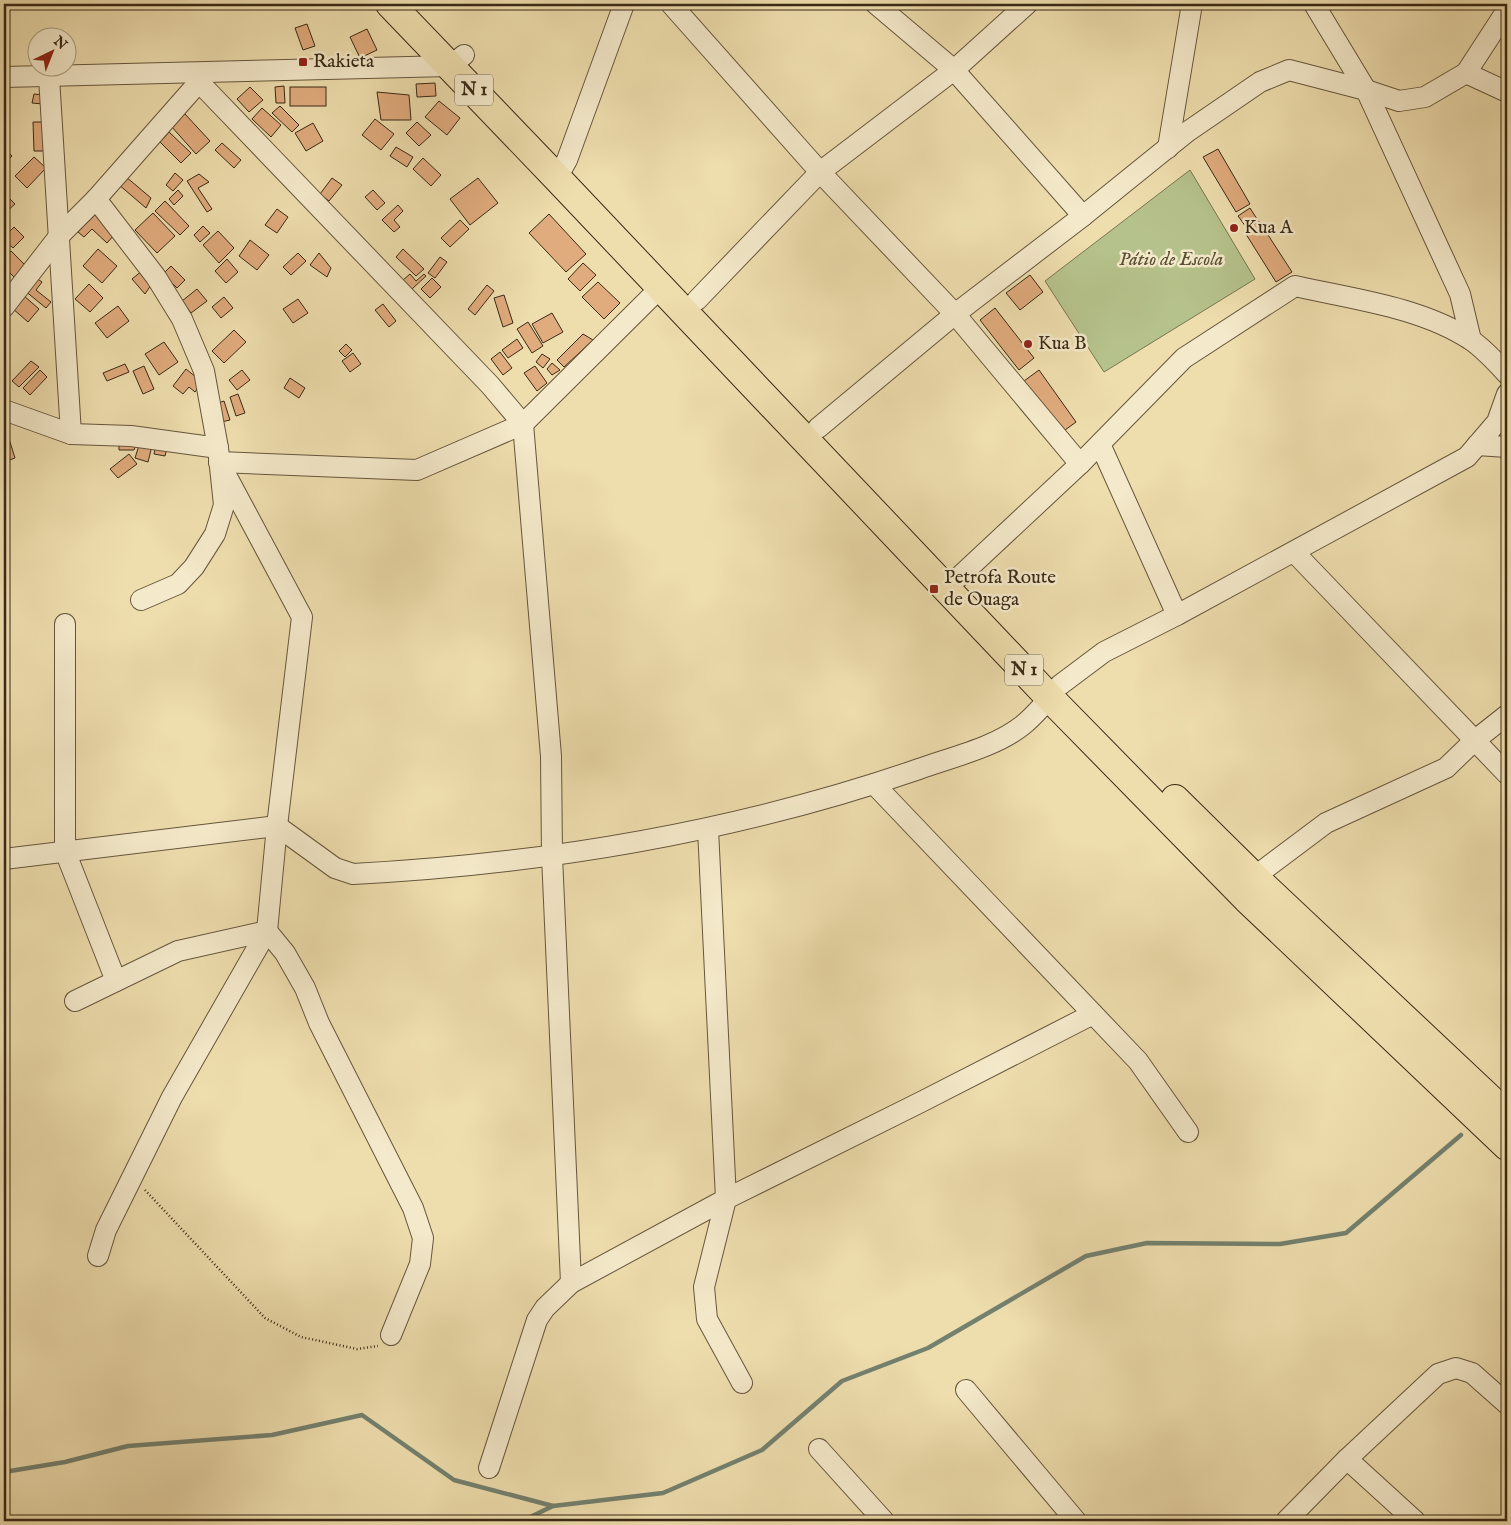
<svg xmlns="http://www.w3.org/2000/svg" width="1511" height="1525" viewBox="0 0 1511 1525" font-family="'IM FELL English',serif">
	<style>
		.green { fill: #b6c28b; stroke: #787650 }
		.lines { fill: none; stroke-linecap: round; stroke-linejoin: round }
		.stream { stroke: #73816f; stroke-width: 4.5 }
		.building { fill: #e0ab7d; stroke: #392916 }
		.minor-casing { stroke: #66563c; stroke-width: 22 }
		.highway-casing { stroke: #392916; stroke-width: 30 }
		.path { stroke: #392916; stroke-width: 2.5; stroke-dasharray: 1 2.5; stroke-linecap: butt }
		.minor { stroke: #f4e9ca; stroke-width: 20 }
		.highway { stroke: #eeddad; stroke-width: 28 }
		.poi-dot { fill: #8f2418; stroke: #f4e9ca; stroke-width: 2 }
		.labels { text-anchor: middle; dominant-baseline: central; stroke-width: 5; stroke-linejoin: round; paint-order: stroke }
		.shield { fill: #f4e9ca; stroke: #71634c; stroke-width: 1 }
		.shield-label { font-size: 18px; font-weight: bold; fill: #392916 }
		.poi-label { font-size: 19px; fill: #392916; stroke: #f4e9ca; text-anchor: start }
		.park-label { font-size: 19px; font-style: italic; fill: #584f33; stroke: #f4e9ca }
	</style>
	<rect width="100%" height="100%" fill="#eeddad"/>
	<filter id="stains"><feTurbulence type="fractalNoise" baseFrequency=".004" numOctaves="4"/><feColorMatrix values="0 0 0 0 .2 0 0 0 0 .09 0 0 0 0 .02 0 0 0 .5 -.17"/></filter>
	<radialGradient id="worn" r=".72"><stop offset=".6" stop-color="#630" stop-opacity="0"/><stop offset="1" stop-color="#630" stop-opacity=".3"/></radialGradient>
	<path class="green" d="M1190,170L1255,279L1104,372L1045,281Z"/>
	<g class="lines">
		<g class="stream">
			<path d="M4,1472L65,1462L128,1446L272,1435L362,1415L454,1480L553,1506"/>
			<path d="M522,1521L553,1506L663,1493L762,1450L842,1381L928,1348L1086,1256L1147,1243L1280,1244L1346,1233L1461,1135"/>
		</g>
	</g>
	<g class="building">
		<path d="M307,24L315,46L303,50L295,28Z"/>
		<path d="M367,29L377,50L360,58L350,37Z"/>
		<path d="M435,83L436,96L417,97L416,84Z"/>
		<path d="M284,86L285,103H276L275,87Z"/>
		<path d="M250,87L263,100L249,112L237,99Z"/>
		<rect x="290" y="87" width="36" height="19"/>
		<path d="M377,92L409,95L411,120H381Z"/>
		<path d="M34,94L44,95L43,104L32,103Z"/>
		<path d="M439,101L460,118L447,135L425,117Z"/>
		<path d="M280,106L299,125L292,132L272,113Z"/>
		<path d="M262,108L281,125L271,137L252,119Z"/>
		<path d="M185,114L210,141L196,154L171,126Z"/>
		<path d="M375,119L394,134L381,150L362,135Z"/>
		<path d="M33,122H45L46,151H34Z"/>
		<path d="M417,122L431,135L419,146L406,133Z"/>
		<path d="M313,123L323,141L306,151L295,133Z"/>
		<path d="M169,132L191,153L181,163L160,142Z"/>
		<path d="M222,143L241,160L234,168L215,150Z"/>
		<path d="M396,147L413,157L407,167L390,156Z"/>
		<path d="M4,148L12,156L4,164Z"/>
		<path d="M1218,149L1250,204L1236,212L1203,157Z"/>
		<path d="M34,157L46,168L27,188L15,176Z"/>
		<path d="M423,158L441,175L431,186L413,169Z"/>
		<path d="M175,173L183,180L173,191L166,185Z"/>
		<path d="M199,174L209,182L198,188L212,209L207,212L187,181Z"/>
		<path d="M125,176L151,198L146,208L118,184Z"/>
		<path d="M332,178L342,185L329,201L320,194Z"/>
		<path d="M478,178L498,203L470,225L450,199Z"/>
		<path d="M178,190L183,196L174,205L169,199Z"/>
		<path d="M373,190L385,203L377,210L365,197Z"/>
		<path d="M5,194L15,204L4,214V196Z"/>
		<path d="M165,201L189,226L180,235L155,211Z"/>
		<path d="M398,205L403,211L394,220L400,227L394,232L382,220Z"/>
		<path d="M1250,208L1257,219L1246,227L1238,216Z"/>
		<path d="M277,209L288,217L277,233L265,225Z"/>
		<path d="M153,213L175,236L157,253L135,230Z"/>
		<path d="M549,214L586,254L566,272L529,233Z"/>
		<path d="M95,215L115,234L107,243L92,229L84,237L78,232Z"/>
		<path d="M460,220L469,229L450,247L441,238Z"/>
		<path d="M1259,221L1292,272L1276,282L1244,231Z"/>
		<path d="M203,226L210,233L200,242L194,235Z"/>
		<path d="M14,227L24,237L13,248L4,240V237Z"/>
		<path d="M218,231L234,248L219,263L203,245Z"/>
		<path d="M250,240L269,255L257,270L239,256Z"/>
		<path d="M98,249L117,266L102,283L83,266Z"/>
		<path d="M403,249L424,269L416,276L396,257Z"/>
		<path d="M11,251L28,268L16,279L4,267V258Z"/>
		<path d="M298,253L306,261L291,275L283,267Z"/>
		<path d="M319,253L331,268L327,277L310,265Z"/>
		<path d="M440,257L447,262L435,278L428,273Z"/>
		<path d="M227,259L238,272L226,283L215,271Z"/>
		<path d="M583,263L596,275L580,291L568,279Z"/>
		<path d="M171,266L185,280L177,288L163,274Z"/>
		<path d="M143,270L153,282L145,294L132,279Z"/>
		<path d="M410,274L416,281L424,274L426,276L412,289L403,280Z"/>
		<path d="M1030,275L1043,292L1020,310L1006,293Z"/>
		<path d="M35,277L42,282L36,290L51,302L46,308L24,290Z"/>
		<path d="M432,278L441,287L430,298L421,289Z"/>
		<path d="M598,282L620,303L604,319L582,297Z"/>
		<path d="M89,284L103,298L90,312L75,299Z"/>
		<path d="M487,285L494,291L475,315L468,309Z"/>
		<path d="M197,289L207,301L191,313L182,301Z"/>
		<path d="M23,295L39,309L28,322L12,308Z"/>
		<path d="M504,295L513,323L503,327L494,298Z"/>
		<path d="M224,297L233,308L221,318L212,307Z"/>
		<path d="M298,299L308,313L293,323L283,309Z"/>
		<path d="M383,304L396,321L389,327L375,310Z"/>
		<path d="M118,306L129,321L107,338L95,323Z"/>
		<path d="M995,308L1034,358L1019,370L980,320Z"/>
		<path d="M552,313L563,332L543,343L532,324Z"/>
		<path d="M528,322L543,346L532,353L517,329Z"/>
		<path d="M234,330L246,342L224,363L212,351Z"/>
		<path d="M583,334L593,340L564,367L557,360Z"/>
		<path d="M517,339L523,348L508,358L502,350Z"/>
		<path d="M164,342L178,362L159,375L145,354Z"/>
		<path d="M346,344L352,350L345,357L339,351Z"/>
		<path d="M500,352L512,368L503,375L491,359Z"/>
		<path d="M353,353L361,364L350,372L342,361Z"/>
		<path d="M542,354L550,359L543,368L536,362Z"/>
		<path d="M31,361L39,367L19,387L12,381Z"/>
		<path d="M552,363L560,370L552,375L547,369Z"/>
		<path d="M125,364L129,372L107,381L103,373Z"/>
		<path d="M144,366L154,389L143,394L133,371Z"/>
		<path d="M535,366L547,383L537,391L524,373Z"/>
		<path d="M186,369L202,382L195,392L189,387L183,394L173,386Z"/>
		<path d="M40,370L47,377L30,395L23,388Z"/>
		<path d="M242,370L250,380L237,390L229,380Z"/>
		<path d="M1039,370L1076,422L1061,433L1024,381Z"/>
		<path d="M290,378L305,388L299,398L284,388Z"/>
		<path d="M238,394L245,413L236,416L230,397Z"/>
		<path d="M224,401L230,420L221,422L215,404Z"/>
		<path d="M4,426H5L15,458L4,462Z"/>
		<path d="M119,439H138L134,450H119Z"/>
		<path d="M141,439L153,442L148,462L135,458Z"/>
		<path d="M156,443L167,448L165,456L154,454Z"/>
		<path d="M129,454L137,464L118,478L110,469Z"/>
	</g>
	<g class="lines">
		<defs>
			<g id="minor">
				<path d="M671,4L820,172L955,314L1080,464"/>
				<path d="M876,4L954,70L1083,216"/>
				<path d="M1314,4L1366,90L1460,294L1471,340"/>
				<path d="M201,73L199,82L490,385L523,424L551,756L552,856L571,1283"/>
				<path d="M1466,73L1507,92"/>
				<path d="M4,77L450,66L464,55"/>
				<path d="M49,77L71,434"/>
				<path d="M1168,148L1192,4"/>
				<path d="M557,178L567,160L624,4"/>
				<path d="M96,199L156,277L182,319L204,371L218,448L224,505L215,534L194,567L178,584L141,600"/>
				<path d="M697,300L820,172L954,70L1027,4"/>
				<path d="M4,307L60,235L96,199L199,82"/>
				<path d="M4,410L71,434L131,436L218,448"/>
				<path d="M818,428L955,314L1083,216L1187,132L1260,82L1289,70L1366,90L1399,101L1425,97L1466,73L1507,10"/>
				<path d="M1100,444L1177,615"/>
				<path d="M1477,445L1507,447"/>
				<path d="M219,462L417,470L523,424L661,287"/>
				<path d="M1294,552L1507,774"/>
				<path d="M959,577L1080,464L1184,358L1295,286C1352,299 1421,307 1471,340C1484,349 1496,362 1507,374"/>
				<path d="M65,624V851L116,981"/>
				<path d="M1060,685L1104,652L1177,615L1467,457L1497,422L1507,394"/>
				<path d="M874,784L1138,1061L1188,1132"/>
				<path d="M4,859L277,826L335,868L353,874C544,864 739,831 919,769C952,757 996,747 1023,725C1033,717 1041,707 1050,698"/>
				<path d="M1254,877L1326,823L1446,768L1474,741L1507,715"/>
				<path d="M75,1001L178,951L267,931L285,953L305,988L319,1023L413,1208L423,1238L420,1264L391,1335"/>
				<path d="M98,1256L106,1230L172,1097L267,931L277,826L302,617L219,462"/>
				<path d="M742,1383L707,1319L704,1287L726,1199L921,1102L1093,1014"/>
				<path d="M966,1390L1076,1521"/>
				<path d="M819,1449L884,1521"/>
				<path d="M1347,1459L1415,1521"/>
				<path d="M489,1468L537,1320L545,1308L571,1283L726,1199L708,829"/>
				<path d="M1286,1521L1347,1459L1438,1374L1456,1368L1472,1373L1507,1404"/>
			</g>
			<g id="highway">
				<path d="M390,4L557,178L1050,698L1247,899L1507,1146"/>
				<path d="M1175,799L1254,877L1507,1115"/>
			</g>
		</defs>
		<use href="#minor" class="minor-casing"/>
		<use href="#highway" class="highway-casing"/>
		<path class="path" d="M145,1190L265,1318L301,1337L357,1349L378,1346"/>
		<use href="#minor" class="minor"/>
		<use href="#highway" class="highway"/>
	</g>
	<g class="poi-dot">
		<rect x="298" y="57" width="10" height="10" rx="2.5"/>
		<circle cx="1234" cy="228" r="5"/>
		<circle cx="1028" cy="344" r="5"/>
		<rect x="929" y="584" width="10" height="10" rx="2.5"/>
	</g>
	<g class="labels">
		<g class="shield">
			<rect x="455" y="74.5" width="38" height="31" rx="4"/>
			<rect x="1005" y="654.5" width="38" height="31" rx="4"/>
		</g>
		<g class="shield-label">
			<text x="474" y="90">N 1</text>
			<text x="1024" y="670">N 1</text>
		</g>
		<g class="poi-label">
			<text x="313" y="62">Rakieta</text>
			<text x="1244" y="228">Kua A</text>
			<text x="1038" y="344">Kua B</text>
			<text x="944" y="578">Petrofa Route<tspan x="944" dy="22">de Ouaga</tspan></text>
		</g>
		<g class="park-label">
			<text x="1171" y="260">Pátio de Escola</text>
		</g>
	</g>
	<rect width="1511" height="1525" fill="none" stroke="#eeddad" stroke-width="20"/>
	<rect x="5" y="5" width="1501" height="1515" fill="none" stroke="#392916" stroke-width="2.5"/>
	<rect x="10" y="10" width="1491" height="1505" fill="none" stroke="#392916"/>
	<g transform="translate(52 52) rotate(43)"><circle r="24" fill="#f4e9ca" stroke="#a99c82"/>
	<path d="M0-4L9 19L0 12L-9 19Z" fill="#8f2418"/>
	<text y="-8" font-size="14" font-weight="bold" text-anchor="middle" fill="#392916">N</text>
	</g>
	<rect width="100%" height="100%" filter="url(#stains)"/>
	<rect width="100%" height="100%" fill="url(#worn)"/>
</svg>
